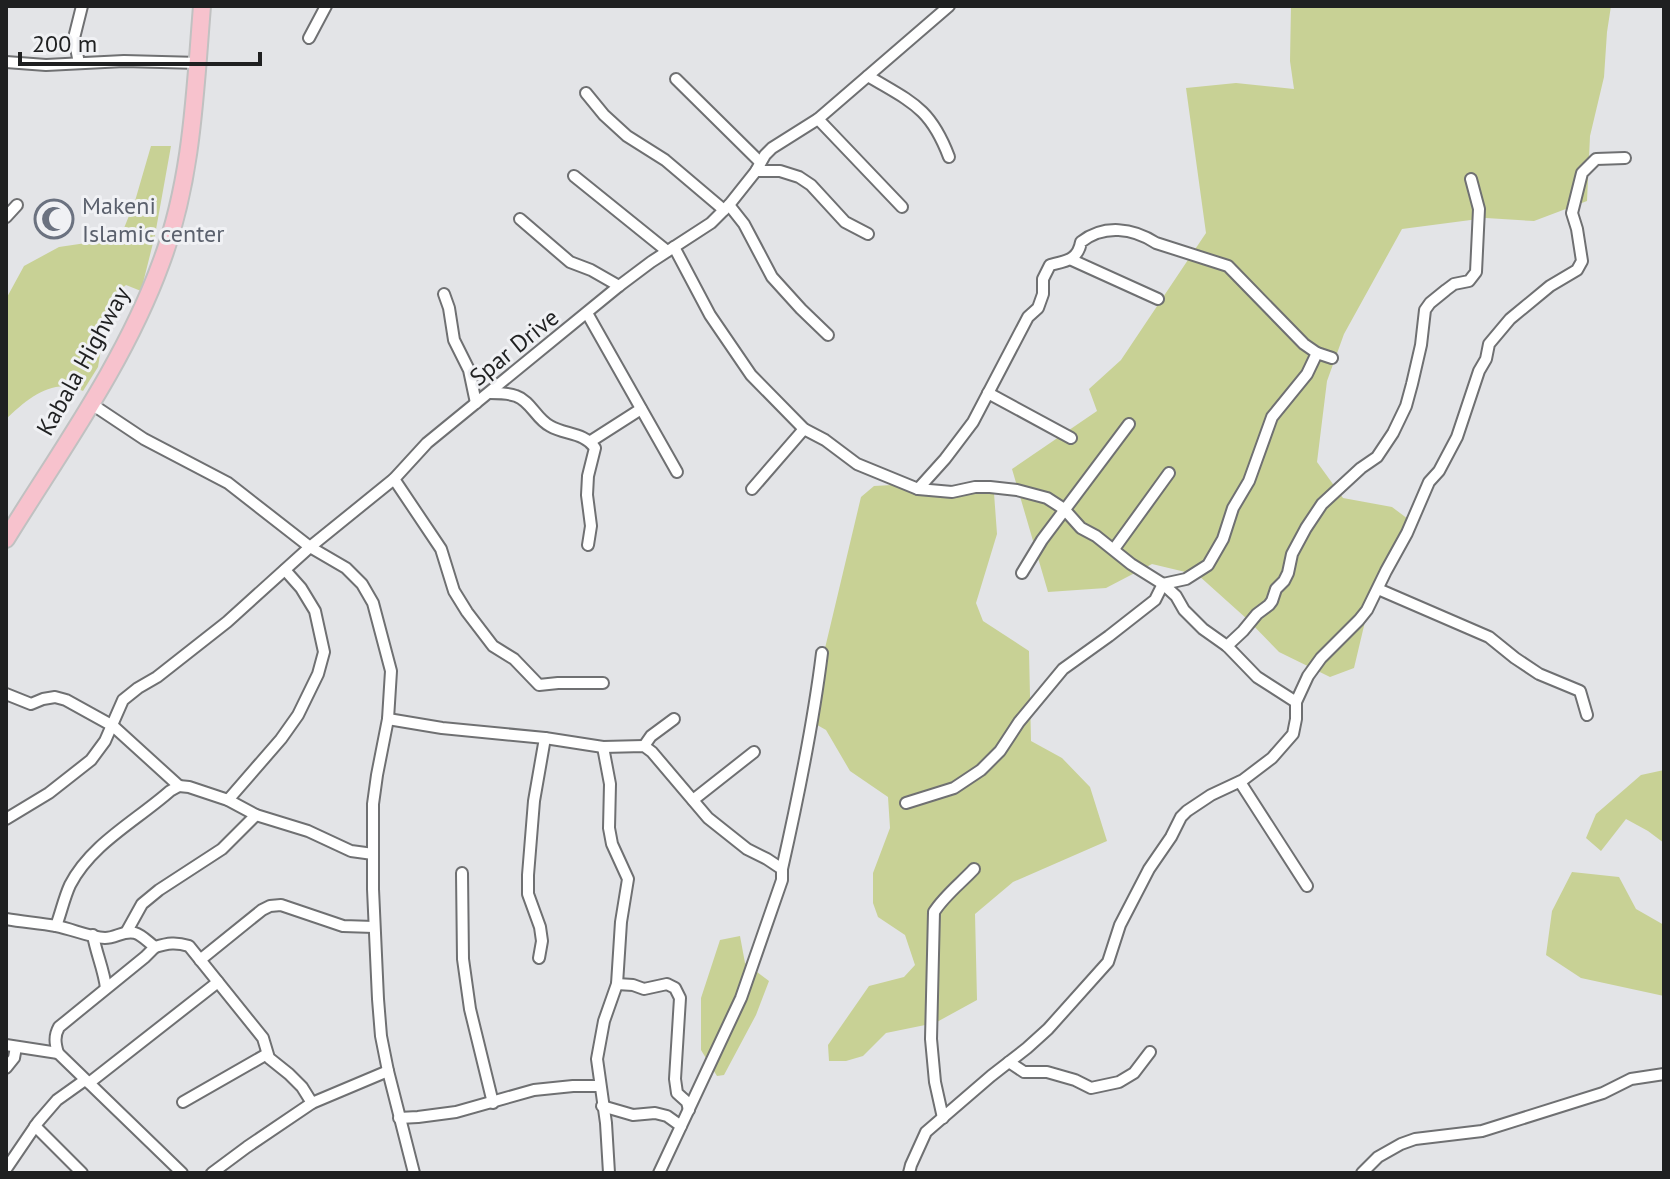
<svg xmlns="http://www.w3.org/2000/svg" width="1670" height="1179" viewBox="0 0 1670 1179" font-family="'PT Sans',sans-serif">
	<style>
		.green { fill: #c8d195 }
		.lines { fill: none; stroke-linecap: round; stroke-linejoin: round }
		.minor-casing { stroke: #6f7072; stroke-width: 14 }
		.primary-casing { stroke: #c0c1c1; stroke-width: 20 }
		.minor { stroke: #fff; stroke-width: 10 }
		.primary { stroke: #f7c2cd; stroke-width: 16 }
		.labels { text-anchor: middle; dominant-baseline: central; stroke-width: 6; stroke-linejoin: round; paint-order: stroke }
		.worship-label { font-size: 24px; fill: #5b616d; stroke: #f0f1f4; text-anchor: start }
		.street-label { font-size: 24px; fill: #1f2021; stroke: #f0f1f4 }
	</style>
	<rect width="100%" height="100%" fill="#e3e4e7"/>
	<g class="green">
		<path d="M1291,6H1611L1607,32L1604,77L1590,136L1587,201L1534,221L1486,218L1402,229L1344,334L1327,381L1317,462L1343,498L1392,507L1416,525L1368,609L1354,668L1330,677L1279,652L1247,619L1198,575L1152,564L1106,588L1048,592L1012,469L1097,411L1089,389L1121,360L1206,233L1186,88L1236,83L1294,89L1290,61Z"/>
		<path d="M151,146H171L155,235L141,291L126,285L109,299L98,367L83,391C54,376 27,399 6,419V299L24,266L59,247L120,238L135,201Z"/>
		<path d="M892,485L942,494L994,493L997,534L976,603L983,621L1029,651L1031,741L1062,758L1090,787L1107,841L1013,882L975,914L977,1000L935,1023L886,1033L863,1056L846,1061H829L828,1045L869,986L904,977L915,965L905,935L878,917L873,903V873L890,828L888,797L850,771L826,730L812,722L811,707L861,497L874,486Z"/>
		<path d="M1664,770V843L1648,831L1626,819L1601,851L1586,838L1596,814L1641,775Z"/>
		<path d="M1572,872L1619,877L1636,909L1664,925V996L1581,978L1546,955L1552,911Z"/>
		<path d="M740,936L745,963L769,981L756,1015L724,1075L717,1076L701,1050V998L720,940Z"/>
	</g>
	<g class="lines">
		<defs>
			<g id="minor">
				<path d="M309,38L326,6"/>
				<path d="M6,62L46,65L124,61L199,63"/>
				<path d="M79,63L74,38L82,6"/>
				<path d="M868,76C911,102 930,107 949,157"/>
				<path d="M676,79L760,162"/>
				<path d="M586,93L604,115L627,136L665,160L724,210"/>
				<path d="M818,119L902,207"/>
				<path d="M756,171H780L799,177L811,185L845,222L868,234"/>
				<path d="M574,176L667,251"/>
				<path d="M729,205L744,224L772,277L801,309L828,335"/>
				<path d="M6,217L17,205"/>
				<path d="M520,219L570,262L591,270L619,286"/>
				<path d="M674,247L710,315L751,375L804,429L825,440L857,464L918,489L952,492L975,487H990L1017,490L1047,498L1064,509L1081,528L1096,536L1131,564L1163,584L1176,596L1184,610L1203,629L1227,646L1257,677L1296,702"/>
				<path d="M1072,260L1158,299"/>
				<path d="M444,294L449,308L454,340L469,370L476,403"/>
				<path d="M587,313L677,472"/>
				<path d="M490,393C499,393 508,393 516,396C531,401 536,419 550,426C565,435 584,432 595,448L588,476L587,495L591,526L588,545"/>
				<path d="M988,393L1071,438"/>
				<path d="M90,403L144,439L228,483L310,547L346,568L362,584L373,603L391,671L388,719L377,775L373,804V889L378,999L381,1036L388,1071L414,1173"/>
				<path d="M591,441L641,409"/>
				<path d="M394,479L441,549L454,591L467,612L493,646L514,659L539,685L558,683H603"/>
				<path d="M752,489L804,429"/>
				<path d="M918,489L945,459L973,422L1028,317L1038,308L1043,294V279L1050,265C1066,261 1078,260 1081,242C1104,224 1133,228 1156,243L1228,266L1304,344L1317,353L1332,358"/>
				<path d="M1114,549L1169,473"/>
				<path d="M1022,573L1042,540L1129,424"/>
				<path d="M1378,589L1489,637L1515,658L1539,674L1580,691L1587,715"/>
				<path d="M1227,646L1243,631L1257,614L1269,605L1272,601L1276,589L1284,581L1288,573L1292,554L1306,528L1322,504L1361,468L1377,457L1393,433L1406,406L1412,384L1421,345L1425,310L1430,303L1446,290L1454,284L1469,281L1476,272L1479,209L1471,179"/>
				<path d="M6,694L31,704L43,699L55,697L66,700L113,726L179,786"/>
				<path d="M388,719L442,728L545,738L603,747L644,746L652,752L708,818L747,849L767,859L782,869V880L741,998L659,1173"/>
				<path d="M644,746L651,736L674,719"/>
				<path d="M603,747L610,784L609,828L612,844L628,879L621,922L617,984L604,1021L597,1059L606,1123L609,1173"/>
				<path d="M1240,782L1307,886"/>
				<path d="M179,786L189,787L228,800L256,815L308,831L351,851L373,854"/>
				<path d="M228,800L281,739L298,715L318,674L324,652L315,611L301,588L285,570"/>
				<path d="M693,800L754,752"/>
				<path d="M906,803L954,788L981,770L1000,751L1019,722L1063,669L1109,636L1155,600L1163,584L1186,579L1208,565L1223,539L1233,508L1249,481L1272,417L1307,374L1317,353"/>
				<path d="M6,819L49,793L91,760L105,741L123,700L138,688L157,677L227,622L310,547L394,479L427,443L619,286L651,262L711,223L729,205L756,171L765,155L772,148L818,119L949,6"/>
				<path d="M782,869C798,798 813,726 822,653"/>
				<path d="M462,873L463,959L470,1009L493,1103"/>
				<path d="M6,919C23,922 39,923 56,926C72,929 89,937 105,938C116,938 124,930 135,933C142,935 148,942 155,947C168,943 176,942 189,946L263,1038L269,1058L289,1074L302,1087L312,1103"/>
				<path d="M56,926C61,913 64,898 70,885C91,844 136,821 170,791L179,786"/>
				<path d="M127,931L142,904L159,890L222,849L256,815"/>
				<path d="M93,935C96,953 104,970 106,988"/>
				<path d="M155,947L145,957L59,1027C54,1036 55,1043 58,1053L182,1173"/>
				<path d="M539,958L542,941L540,927L528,894V875L534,801L545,738"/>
				<path d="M200,960L262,910L270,906L281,905L343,926L374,927"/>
				<path d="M617,984L633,985L644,989L667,984L675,988L680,998L675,1079L677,1093L687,1102L689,1110"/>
				<path d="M6,1045L58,1053"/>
				<path d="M1009,1062L1024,1072H1047L1075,1080L1091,1088L1119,1082L1134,1073L1150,1052"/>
				<path d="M6,1068L14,1058L16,1047"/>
				<path d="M89,1083L218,982"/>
				<path d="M183,1102L267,1054"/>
				<path d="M602,1106L633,1115L655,1113L667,1116L681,1126"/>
				<path d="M399,1118L418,1117L456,1112L534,1090L573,1086H600"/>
				<path d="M943,1118L935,1082L931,1039L934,912C944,896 961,883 974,869"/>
				<path d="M35,1126L82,1173"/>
				<path d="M6,1169L38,1122L57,1100L85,1080"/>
				<path d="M212,1173L247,1147L312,1103L388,1071"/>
				<path d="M909,1173L911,1165L926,1132L991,1076L1027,1048L1048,1029L1108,962L1120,925L1149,869L1171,837L1181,817L1187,811L1211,795L1243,780L1272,758L1293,734L1296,719V702L1308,676L1321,658L1359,620L1367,610L1386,571L1407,533L1429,482L1439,471L1457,437L1479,371L1486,359L1489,344L1510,319L1550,286L1577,270L1582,261L1577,229L1572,213L1582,173L1596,159L1625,158"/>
				<path d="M1362,1173L1378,1157L1401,1144L1415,1139L1482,1131L1603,1093L1631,1079L1664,1074"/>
			</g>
			<path id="primary" d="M6,539C61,450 125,362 161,263C192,181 195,93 202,6"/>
		</defs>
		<use href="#minor" class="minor-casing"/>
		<use href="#primary" class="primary-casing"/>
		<use href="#minor" class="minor"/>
		<use href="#primary" class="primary"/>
	</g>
	<defs>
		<symbol id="mosque-ring" viewBox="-11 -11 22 22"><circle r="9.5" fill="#f0f1f4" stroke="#6b7280" stroke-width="1.5"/><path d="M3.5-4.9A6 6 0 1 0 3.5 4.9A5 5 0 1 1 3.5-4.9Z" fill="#6b7280"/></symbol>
	</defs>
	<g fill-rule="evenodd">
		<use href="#mosque-ring" x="32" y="197" width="44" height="44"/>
	</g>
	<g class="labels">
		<g class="worship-label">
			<text x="82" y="205">Makeni<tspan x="82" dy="28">Islamic center</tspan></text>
		</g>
		<g class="street-label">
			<text transform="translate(514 347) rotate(-39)">Spar Drive</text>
			<text transform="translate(83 361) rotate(-61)">Kabala Highway</text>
		</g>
	</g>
	<rect width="1670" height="1179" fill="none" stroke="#1f2021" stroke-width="16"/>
	<path d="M20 52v12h240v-12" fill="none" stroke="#1f2021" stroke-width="4"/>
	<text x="32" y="52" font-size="24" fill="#1f2021" stroke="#f0f1f4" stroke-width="6" paint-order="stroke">200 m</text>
</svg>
